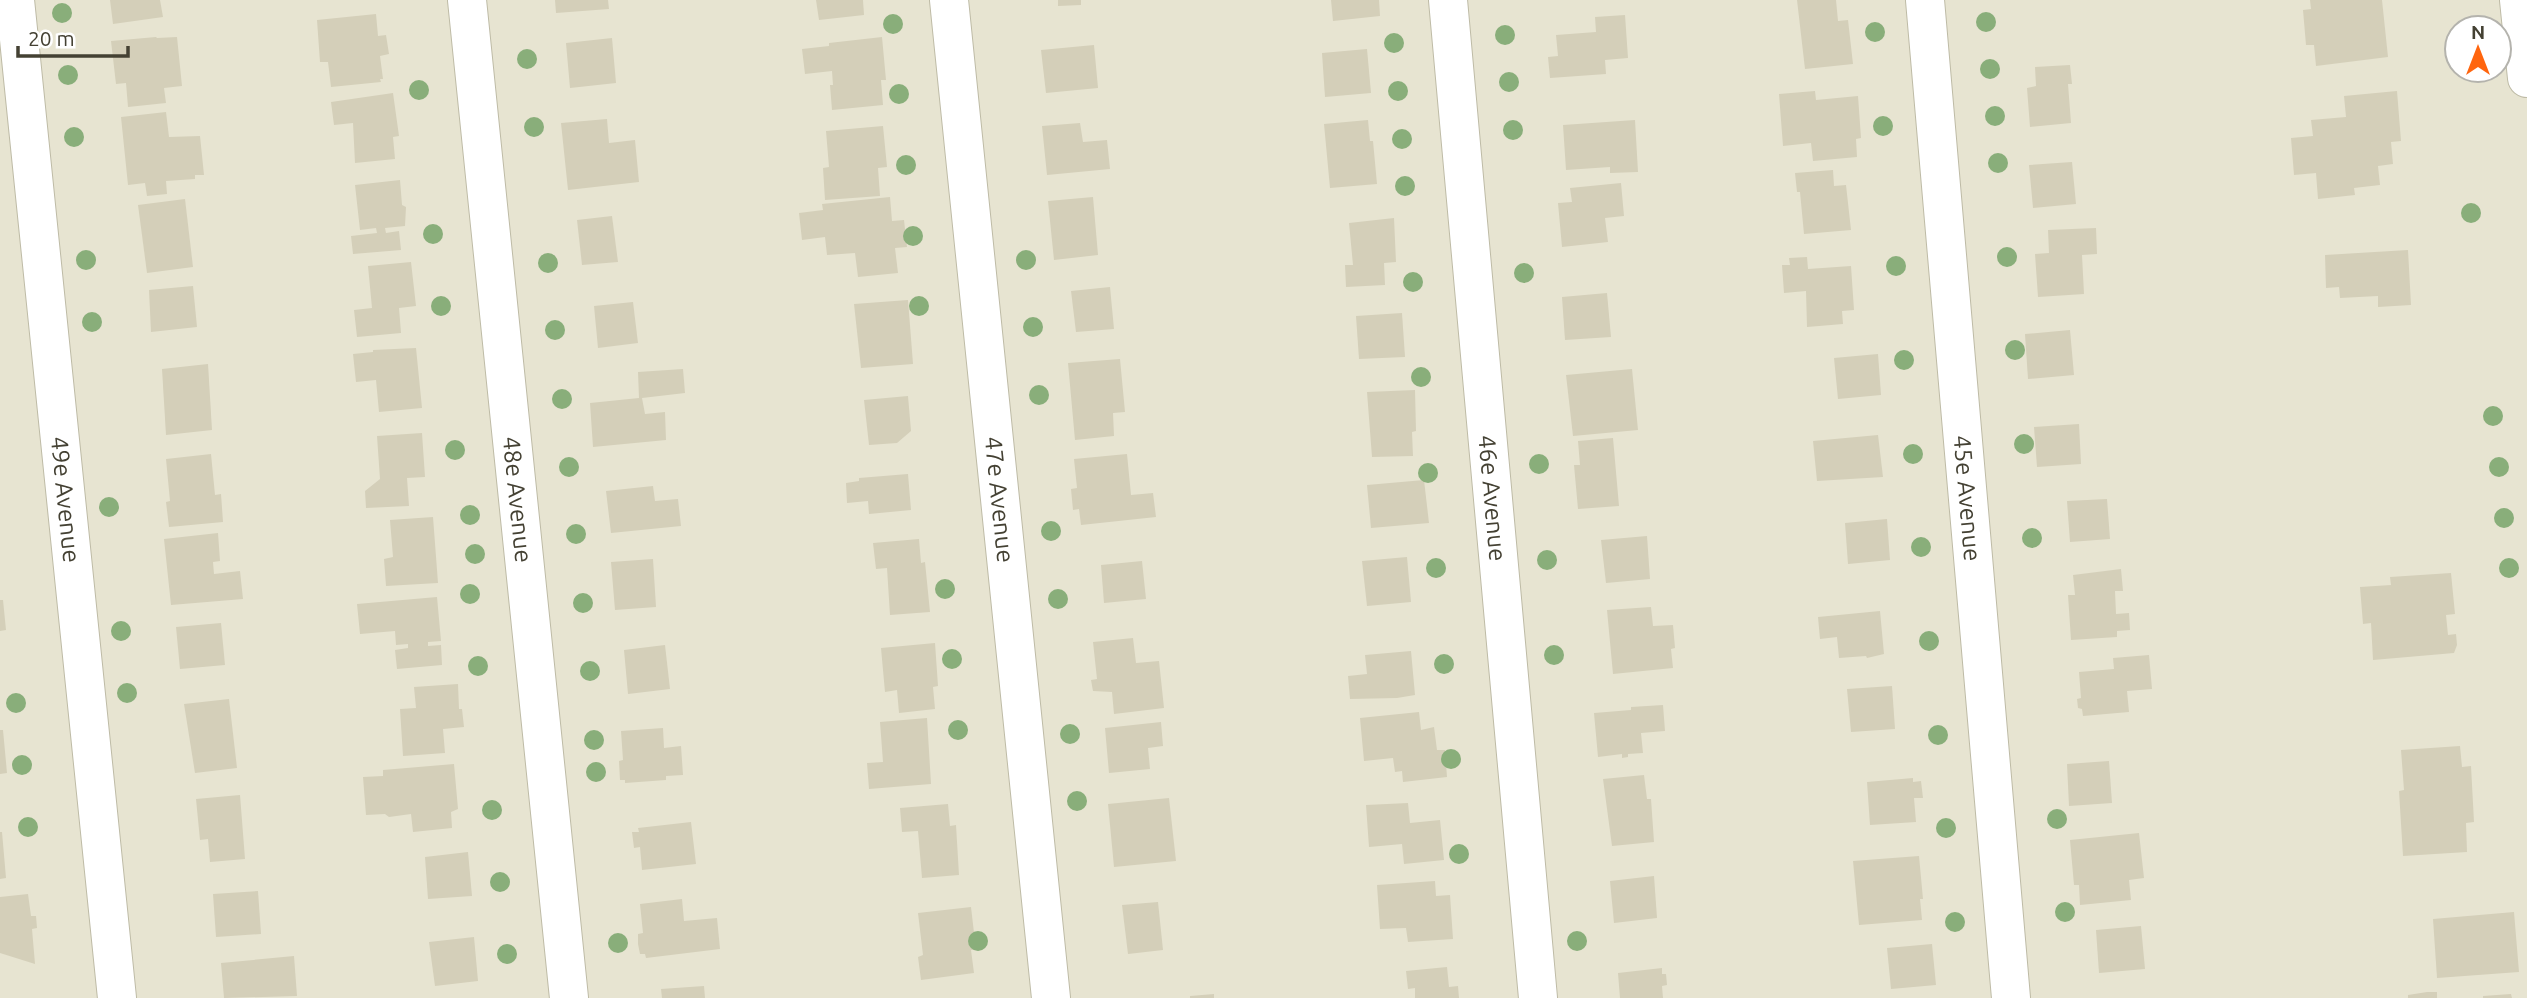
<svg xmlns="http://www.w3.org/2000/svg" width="2527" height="998" viewBox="0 0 2527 998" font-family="Ubuntu,sans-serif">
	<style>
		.residential { fill: #e7e4d1; fill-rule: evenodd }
		.building { fill: #d4cfb9 }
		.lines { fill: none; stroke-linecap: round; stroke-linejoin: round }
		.minor-casing { stroke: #bebba6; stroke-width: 40 }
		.minor { stroke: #fff; stroke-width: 38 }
		.tree { fill: #89ae7a }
		.labels { text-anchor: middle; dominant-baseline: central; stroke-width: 5; stroke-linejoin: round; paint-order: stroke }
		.street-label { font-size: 24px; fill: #444133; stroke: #fff }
	</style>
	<rect width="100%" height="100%" fill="#f2f1e3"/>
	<path class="residential" d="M0,0H2527V998H0ZM2457,28H2499V70H2457Z"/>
	<g class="building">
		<path d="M110,0H160L163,17L113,24Z"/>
		<path d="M555,0H608L609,9L556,13Z"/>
		<path d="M816,0H863L864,15L819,20Z"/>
		<path d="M1058,0H1081V5L1058,6Z"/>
		<path d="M1331,0H1379L1380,16L1333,21Z"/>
		<path d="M1797,0H1836L1838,21L1848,20L1853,64L1805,69Z"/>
		<path d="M2310,0H2382L2388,57L2316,66L2314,45H2306L2303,10L2311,9Z"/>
		<path d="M376,14L378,36L386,35L389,54L380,56L383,79H380L381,82L331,87L328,62H320L317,20Z"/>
		<path d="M1625,15L1628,58L1605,60L1606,74L1550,78L1548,57L1558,56L1556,35L1596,32L1595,17Z"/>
		<path d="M156,37L157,38L177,37L182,86L164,88L166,103L128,107L126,83L116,84L111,41Z"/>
		<path d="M882,37L886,80H881L883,105L832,110L830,85H833L832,71L805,74L802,49L829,46V43Z"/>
		<path d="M612,38L616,83L570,88L566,43Z"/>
		<path d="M1094,45L1098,88L1046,93L1041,50Z"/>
		<path d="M1367,49L1371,93L1325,97L1322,53Z"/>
		<path d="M2070,65L2072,84H2068L2071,123L2030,127L2027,88L2036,86L2035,67Z"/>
		<path d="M1815,91L1816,100L1858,96L1861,138L1856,139L1857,157L1813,161L1811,143L1783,146L1779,94Z"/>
		<path d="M2397,91L2401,141L2391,142L2393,164L2378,166L2380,185L2354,188L2355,195L2318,199L2316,173L2294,175L2291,138L2313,136L2311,120L2346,117L2344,96Z"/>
		<path d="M393,93L399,136L393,137L395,159L355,163L353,123L334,125L331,102Z"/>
		<path d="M166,112L169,137L200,136L204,175H195V179L166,181L167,194L147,196L145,183L128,185L121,117Z"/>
		<path d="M607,119L609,143L635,140L639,182L568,190L561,123Z"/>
		<path d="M1368,120L1370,141H1373L1377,184L1330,188L1324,124Z"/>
		<path d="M1635,120L1638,172L1610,173V167L1566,170L1563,125Z"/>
		<path d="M1080,123L1083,142L1107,140L1110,169L1047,175L1042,126Z"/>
		<path d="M883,126L887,167L878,168L880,196L825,200L823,168L829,167L826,131Z"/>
		<path d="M2072,162L2076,204L2033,208L2029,165Z"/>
		<path d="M1833,170L1834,186L1846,185L1851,230L1804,234L1800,192H1797L1795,173Z"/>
		<path d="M400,180L402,205L406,207L405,226L385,228L386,233L399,231L401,250L353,254L351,236L377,233L376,228L360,230L355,185Z"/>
		<path d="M1621,183L1624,216L1605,218L1608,242L1562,247L1558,203L1572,202L1570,188Z"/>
		<path d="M890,197L892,221L904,220L907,247L895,248L898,273L858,277L855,253L827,255L825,237L802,240L799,213L823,210L822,204Z"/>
		<path d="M1093,197L1098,255L1054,260L1048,201Z"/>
		<path d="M185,199L193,267L147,273L138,205Z"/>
		<path d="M612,216L618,262L582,265L577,220Z"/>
		<path d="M1394,218L1396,262L1384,263L1385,285L1346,287L1345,265H1353L1349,223Z"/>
		<path d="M2096,228L2097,254L2082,255L2084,294L2038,297L2035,254L2049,253L2048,230Z"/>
		<path d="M2408,250L2411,305L2378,307V296L2340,298L2339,287L2326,288L2325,255Z"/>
		<path d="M1807,257L1808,269L1851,266L1854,310L1842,311L1843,324L1807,327L1806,291L1784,293L1782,265H1790L1789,258Z"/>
		<path d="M411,262L416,306L399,308L401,333L357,337L354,310L372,308L368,266Z"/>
		<path d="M193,286L197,327L151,332L149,290Z"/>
		<path d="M1110,287L1114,329L1076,332L1071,291Z"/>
		<path d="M1607,293L1611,337L1565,340L1562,297Z"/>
		<path d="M908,300L913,364L861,368L854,304Z"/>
		<path d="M633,302L638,343L598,348L594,306Z"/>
		<path d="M1402,313L1405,357L1359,359L1356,316Z"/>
		<path d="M2070,330L2074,375L2028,379L2025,334Z"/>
		<path d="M416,348L422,408L379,412L376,380L356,382L353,354L373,352V350Z"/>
		<path d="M1878,354L1881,395L1838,399L1834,358Z"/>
		<path d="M1120,359L1125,412L1113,413L1114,436L1075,440L1068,363Z"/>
		<path d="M208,364L212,430L166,435L162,369Z"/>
		<path d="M683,369L685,393L642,398L645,414L665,412L666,440L593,447L590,403L639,398L638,372Z"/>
		<path d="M1632,369L1638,430L1573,436L1566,375Z"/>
		<path d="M1415,390L1416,431L1412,432L1413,456L1372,457L1367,392Z"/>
		<path d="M908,396L911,431L897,443L869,445L864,400Z"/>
		<path d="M2079,424L2081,464L2037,467L2034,427Z"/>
		<path d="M422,433L425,477L407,478L409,506L366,508L365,491L380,479L377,436Z"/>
		<path d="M1878,435L1883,477L1817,481L1813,441Z"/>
		<path d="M1613,438L1619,506L1578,509L1574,465H1580L1578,441Z"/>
		<path d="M211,454L215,495L221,494L223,522L169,527L166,502L170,501L166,459Z"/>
		<path d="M1127,454L1131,495L1153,493L1156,517L1081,525L1079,509L1073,510L1071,489L1077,488L1074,459Z"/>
		<path d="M908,474L911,510L869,514L868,501L847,503L846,483L859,481V478Z"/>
		<path d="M1424,480L1429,523L1371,528L1367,485Z"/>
		<path d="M653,486L655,501L678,499L681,526L611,533L606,491Z"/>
		<path d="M2107,499L2110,539L2070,542L2067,501Z"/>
		<path d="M433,517L438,583L386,586L384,559L393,557L390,520Z"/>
		<path d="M1887,519L1890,560L1848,564L1845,523Z"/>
		<path d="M218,533L220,561L213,562L214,574L240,571L243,599L171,605L164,539Z"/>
		<path d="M1647,536L1650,579L1606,583L1601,540Z"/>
		<path d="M919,539L921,563L925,562L930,612L890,615L887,568L876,569L873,543Z"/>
		<path d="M1407,557L1411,602L1367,606L1362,561Z"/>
		<path d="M653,559L656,607L615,610L611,562Z"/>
		<path d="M1142,561L1146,599L1104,603L1101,565Z"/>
		<path d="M2121,569L2123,591H2115L2116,614L2129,613L2130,630L2117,631V637L2071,640L2068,595H2075L2073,575Z"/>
		<path d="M2451,573L2455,614L2446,615L2448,635L2456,634L2457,645L2454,653L2373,660L2371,623L2363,624L2360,587L2391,585L2390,577Z"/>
		<path d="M437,597L441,641L428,642V646L441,645L442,665L397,669L395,650L408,648V644L396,645L395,631L360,634L357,604Z"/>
		<path d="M0,600H3L6,630L0,631Z"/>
		<path d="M1651,607L1653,626L1673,625L1675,648L1671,649L1673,668L1613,674L1607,610Z"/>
		<path d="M1880,611L1884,654L1867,658L1866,656L1839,658L1837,637L1820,639L1818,617Z"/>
		<path d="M221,623L225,665L180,669L176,627Z"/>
		<path d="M1133,638L1136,663L1159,661L1164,708L1114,714L1112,692L1093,691L1091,680L1097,679L1093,642Z"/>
		<path d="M935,643L938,686L933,687L935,709L899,713L897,690L885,692L881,648Z"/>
		<path d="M665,645L670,689L628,694L624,650Z"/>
		<path d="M1411,651L1415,695L1397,698L1350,699L1348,676L1367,674L1365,655Z"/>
		<path d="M2149,655L2152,689L2127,691L2129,712L2083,716L2082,709L2078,708L2077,699L2081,698L2079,672L2114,669L2113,658Z"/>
		<path d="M458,684L459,709H462L464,727L443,729L445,753L403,756L400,709L416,708L414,687Z"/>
		<path d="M1892,686L1895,729L1851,732L1847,689Z"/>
		<path d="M229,699L237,768L195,773L184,704Z"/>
		<path d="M1663,705L1665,731L1641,733L1643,753L1628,754V757L1622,758V754L1598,757L1594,713L1631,710V707Z"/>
		<path d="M1419,712L1421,730L1434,727L1437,750H1445L1447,777L1403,782L1402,771L1395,772L1393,758L1364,761L1360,718Z"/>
		<path d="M927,718L931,784L869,789L867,763L883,762L880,722Z"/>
		<path d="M1161,722L1163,746L1148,748L1150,769L1109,773L1105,728Z"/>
		<path d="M663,728L664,748L681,746L683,775L666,776V780L625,783V780H620L619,761L623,760L621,731Z"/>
		<path d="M0,730H3L7,773L0,774Z"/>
		<path d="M2460,746L2462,767L2471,766L2474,822L2466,823L2467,852L2403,856L2399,791L2404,790L2401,750Z"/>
		<path d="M2109,761L2112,803L2069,806L2067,764Z"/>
		<path d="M454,764L458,809L451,812L452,828L413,832L411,814L389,817L385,814L366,815L363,777L383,776V770Z"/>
		<path d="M1644,775L1647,799H1651L1654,842L1612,846L1603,779Z"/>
		<path d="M1913,778V782L1921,781L1923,798H1914L1916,822L1870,825L1867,782Z"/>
		<path d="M240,795L245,859L210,862L208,839L200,840L196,799Z"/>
		<path d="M1169,798L1176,861L1114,867L1108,804Z"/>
		<path d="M1408,803L1410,823L1440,820L1444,860L1404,864L1402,844L1369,847L1366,805Z"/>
		<path d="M948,804L950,826L956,825L959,875L922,878L918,831L902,832L900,808Z"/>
		<path d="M691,822L696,864L642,870L640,847L634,848L632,832H639L638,828Z"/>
		<path d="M0,832H2L6,878L0,879Z"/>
		<path d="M2139,833L2144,878L2129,880L2131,900L2080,905L2079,885H2074L2070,840Z"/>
		<path d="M468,852L472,896L428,899L425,857Z"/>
		<path d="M1919,856L1923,899H1920L1922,920L1859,925L1853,861Z"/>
		<path d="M1654,876L1657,918L1614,923L1610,881Z"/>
		<path d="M1435,881L1436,896L1450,895L1453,939L1408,942L1406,928L1380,929L1377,885Z"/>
		<path d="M258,891L261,934L216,937L213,894Z"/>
		<path d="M28,894L31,916H36L37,928L32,929L35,964L0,953V897Z"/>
		<path d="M682,899L684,921L717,918L720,949L646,958L645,954H640L638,944V934L643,933L640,904Z"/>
		<path d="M1158,902L1163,950L1128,954L1122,905Z"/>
		<path d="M971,907L976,950H971L974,973L921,980L918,957L923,955L918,913Z"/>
		<path d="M2514,912L2519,972L2437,978L2433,919Z"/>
		<path d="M2141,926L2145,969L2099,973L2096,930Z"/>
		<path d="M474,937L478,981L435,986L429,942Z"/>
		<path d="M1932,944L1936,985L1891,989L1887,948Z"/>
		<path d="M294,956L297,996L224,998L221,963Z"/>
		<path d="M1447,967L1449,987L1458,986L1459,998H1415V988L1408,989L1406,971Z"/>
		<path d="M1662,968V974H1666L1667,985L1662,986L1663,998H1620L1618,973Z"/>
		<path d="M704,986L705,998H662L661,989Z"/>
		<path d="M2427,992H2437V998H2408V995Z"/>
		<path d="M1214,994V998H1190V996Z"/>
		<path d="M2511,994L2512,998H2483V996Z"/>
	</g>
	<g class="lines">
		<defs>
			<g id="minor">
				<path id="s1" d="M15,0L117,998"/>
				<path id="s2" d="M467,0L569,998"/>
				<path id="s3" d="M949,0L1051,998"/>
				<path id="s4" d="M1448,0L1538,998"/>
				<path id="s5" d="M1925,0L2011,998"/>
				<path d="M2519,0L2527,78"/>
			</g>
		</defs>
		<use href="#minor" class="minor-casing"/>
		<use href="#minor" class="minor"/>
	</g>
	<g class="tree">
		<circle cx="62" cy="13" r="10"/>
		<circle cx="1986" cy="22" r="10"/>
		<circle cx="893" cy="24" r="10"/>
		<circle cx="1875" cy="32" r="10"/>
		<circle cx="1505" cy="35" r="10"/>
		<circle cx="1394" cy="43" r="10"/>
		<circle cx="527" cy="59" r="10"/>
		<circle cx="1990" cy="69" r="10"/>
		<circle cx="68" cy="75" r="10"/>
		<circle cx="1509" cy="82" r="10"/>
		<circle cx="419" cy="90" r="10"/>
		<circle cx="1398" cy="91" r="10"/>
		<circle cx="899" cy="94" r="10"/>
		<circle cx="1995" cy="116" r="10"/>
		<circle cx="1883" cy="126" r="10"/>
		<circle cx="534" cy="127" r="10"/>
		<circle cx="1513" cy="130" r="10"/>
		<circle cx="74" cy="137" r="10"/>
		<circle cx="1402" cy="139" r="10"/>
		<circle cx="1998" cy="163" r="10"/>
		<circle cx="906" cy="165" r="10"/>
		<circle cx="1405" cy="186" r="10"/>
		<circle cx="2471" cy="213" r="10"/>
		<circle cx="433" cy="234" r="10"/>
		<circle cx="913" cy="236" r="10"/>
		<circle cx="2007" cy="257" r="10"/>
		<circle cx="86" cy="260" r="10"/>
		<circle cx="1026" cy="260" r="10"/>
		<circle cx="548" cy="263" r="10"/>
		<circle cx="1896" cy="266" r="10"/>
		<circle cx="1524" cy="273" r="10"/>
		<circle cx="1413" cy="282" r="10"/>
		<circle cx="441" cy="306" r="10"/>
		<circle cx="919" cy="306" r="10"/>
		<circle cx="92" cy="322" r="10"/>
		<circle cx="1033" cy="327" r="10"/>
		<circle cx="555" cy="330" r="10"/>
		<circle cx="2015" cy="350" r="10"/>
		<circle cx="1904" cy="360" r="10"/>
		<circle cx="1421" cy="377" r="10"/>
		<circle cx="1039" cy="395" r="10"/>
		<circle cx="562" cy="399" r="10"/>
		<circle cx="2493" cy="416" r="10"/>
		<circle cx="2024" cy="444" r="10"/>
		<circle cx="455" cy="450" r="10"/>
		<circle cx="1913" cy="454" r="10"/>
		<circle cx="1539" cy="464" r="10"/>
		<circle cx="569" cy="467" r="10"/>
		<circle cx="2499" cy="467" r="10"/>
		<circle cx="1428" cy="473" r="10"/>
		<circle cx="109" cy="507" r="10"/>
		<circle cx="470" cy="515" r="10"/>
		<circle cx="2504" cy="518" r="10"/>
		<circle cx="1051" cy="531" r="10"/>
		<circle cx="576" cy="534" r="10"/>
		<circle cx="2032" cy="538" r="10"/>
		<circle cx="1921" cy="547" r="10"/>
		<circle cx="475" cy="554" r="10"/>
		<circle cx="1547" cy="560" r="10"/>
		<circle cx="1436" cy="568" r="10"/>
		<circle cx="2509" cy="568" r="10"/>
		<circle cx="945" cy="589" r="10"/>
		<circle cx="470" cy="594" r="10"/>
		<circle cx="1058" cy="599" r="10"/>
		<circle cx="583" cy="603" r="10"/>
		<circle cx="121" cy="631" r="10"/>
		<circle cx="1929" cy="641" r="10"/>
		<circle cx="1554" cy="655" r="10"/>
		<circle cx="952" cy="659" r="10"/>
		<circle cx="1444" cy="664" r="10"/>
		<circle cx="478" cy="666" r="10"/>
		<circle cx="590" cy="671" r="10"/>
		<circle cx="127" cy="693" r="10"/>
		<circle cx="16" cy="703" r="10"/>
		<circle cx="958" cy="730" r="10"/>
		<circle cx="1070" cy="734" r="10"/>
		<circle cx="1938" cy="735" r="10"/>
		<circle cx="594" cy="740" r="10"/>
		<circle cx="1451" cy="759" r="10"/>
		<circle cx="22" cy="765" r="10"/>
		<circle cx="596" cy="772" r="10"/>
		<circle cx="1077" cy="801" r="10"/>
		<circle cx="492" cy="810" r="10"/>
		<circle cx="2057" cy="819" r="10"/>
		<circle cx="28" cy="827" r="10"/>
		<circle cx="1946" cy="828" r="10"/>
		<circle cx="1459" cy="854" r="10"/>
		<circle cx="500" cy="882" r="10"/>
		<circle cx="2065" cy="912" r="10"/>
		<circle cx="1955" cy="922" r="10"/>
		<circle cx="978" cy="941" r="10"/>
		<circle cx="1577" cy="941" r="10"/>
		<circle cx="618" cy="943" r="10"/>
		<circle cx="507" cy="954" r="10"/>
	</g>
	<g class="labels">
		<g class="street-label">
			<text stroke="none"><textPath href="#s1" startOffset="502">49e Avenue</textPath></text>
			<text stroke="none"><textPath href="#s2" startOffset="502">48e Avenue</textPath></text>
			<text stroke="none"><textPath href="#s3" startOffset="502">47e Avenue</textPath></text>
			<text stroke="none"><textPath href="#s4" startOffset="500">46e Avenue</textPath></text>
			<text stroke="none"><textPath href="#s5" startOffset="500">45e Avenue</textPath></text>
		</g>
	</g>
	<g transform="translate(2478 49)"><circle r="33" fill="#ffffff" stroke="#b4b3ad" stroke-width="2"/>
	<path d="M0-5L12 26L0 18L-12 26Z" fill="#ff650e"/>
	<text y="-10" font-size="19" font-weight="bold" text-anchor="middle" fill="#444133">N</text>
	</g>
	<path d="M18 46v10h110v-10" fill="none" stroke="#444133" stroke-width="3.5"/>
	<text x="28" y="46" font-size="21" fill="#444133" stroke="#ffffff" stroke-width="5" paint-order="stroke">20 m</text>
</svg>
